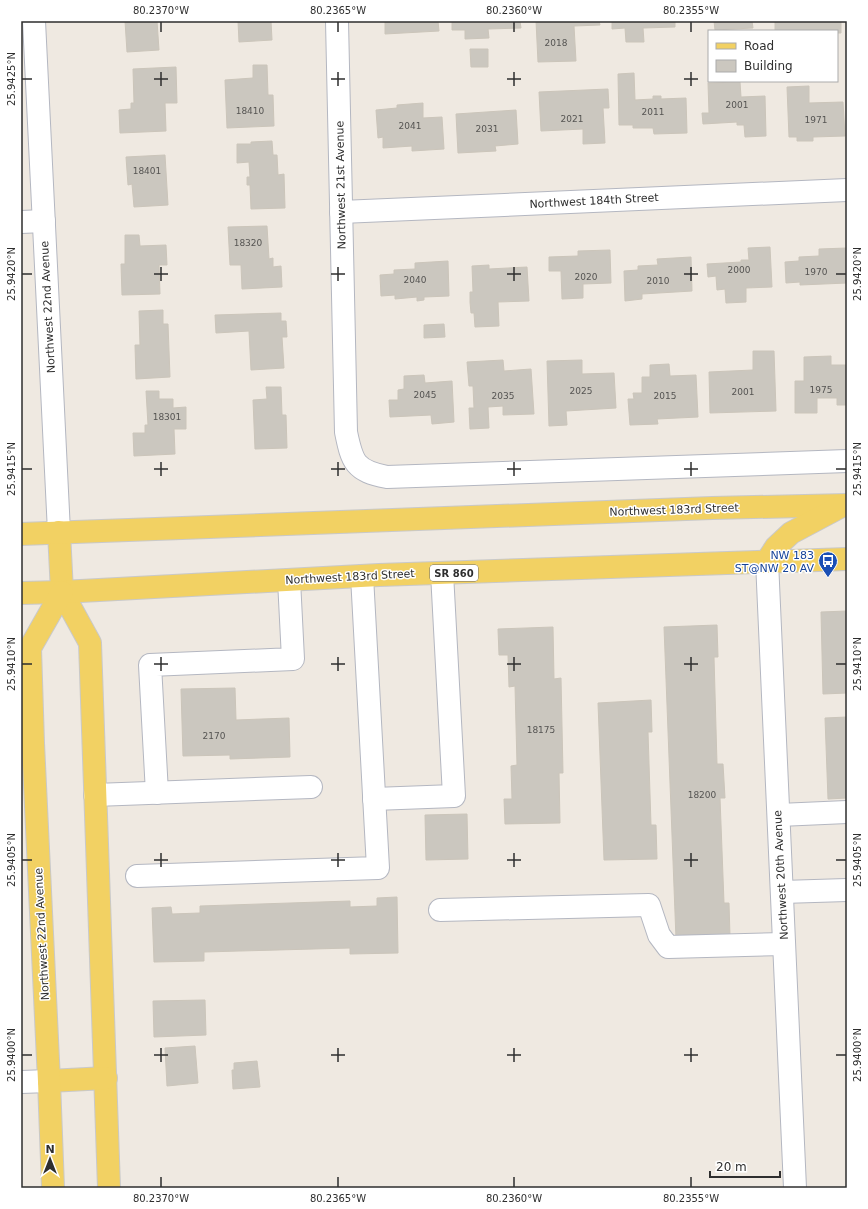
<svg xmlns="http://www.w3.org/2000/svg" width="868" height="1209" viewBox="0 0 868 1209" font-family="'DejaVu Sans',sans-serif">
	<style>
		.building { fill: #cbc7bf; stroke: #cbc5ba }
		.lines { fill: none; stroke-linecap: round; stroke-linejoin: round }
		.minor-casing { stroke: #b4b7c1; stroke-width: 24 }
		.major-casing { stroke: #c9c9c9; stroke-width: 24 }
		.minor { stroke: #fff; stroke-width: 22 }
		.major { stroke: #f2d163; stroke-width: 22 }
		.ticks { fill: none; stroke: #2e2e2e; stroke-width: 1.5 }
		.labels { text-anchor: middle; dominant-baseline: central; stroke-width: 3; stroke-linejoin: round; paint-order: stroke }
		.number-label { font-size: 9px; fill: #555452 }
		.shield { fill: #fff; stroke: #6d6d6d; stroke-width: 1 }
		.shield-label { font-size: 10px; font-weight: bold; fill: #2e2e2e }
		.street-label { font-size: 11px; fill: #2e2e2e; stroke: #fff }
		.transit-label { font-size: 11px; fill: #164399; stroke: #fff; text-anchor: end }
		.neatline { fill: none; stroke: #2e2e2e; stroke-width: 1.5 }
		.ticks-label { font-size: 10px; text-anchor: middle; fill: #2e2e2e }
	</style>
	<rect width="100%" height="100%" fill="#efe9e1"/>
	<g class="building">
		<path d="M125,21H157L159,50L127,52Z"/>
		<path d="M238,21H271L272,40L239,42Z"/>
		<path d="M385,21H438L439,31L385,34Z"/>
		<path d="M452,21H520L521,28L488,29L489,38L465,39V30H452Z"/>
		<path d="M536,21H599L600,25L574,26L576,61L538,62Z"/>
		<path d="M612,21H675V27L643,28L644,42H626L625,28L612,29Z"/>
		<path d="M714,21H762H752L753,28L715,30Z"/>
		<path d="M775,21H841V33H837V31H775Z"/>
		<path d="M470,49H488V67H471Z"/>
		<path d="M253,65H267L268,95H273L274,126L227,128L225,80L253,78Z"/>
		<path d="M176,67L177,103H165L166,131L120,133L119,110L131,109V103H134L133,69Z"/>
		<path d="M634,73L635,100L653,99V96H661V99L686,98L687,133L654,134L653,128H633V125H619L618,74Z"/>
		<path d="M740,82L741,97L765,96L766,136L745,137L744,125H737V122L703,124L702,113H709L708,83Z"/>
		<path d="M809,86V103L843,102L845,136L813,137V141H797V137H789L787,87Z"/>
		<path d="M608,89L609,108H603L605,143L583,144V129L541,131L539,92Z"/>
		<path d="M423,103V118L442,117L444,149L412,151V146L383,148V137L378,138L376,110L397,108V105Z"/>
		<path d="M516,110L518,144L495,146L496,151L458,153L456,114Z"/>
		<path d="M272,141L273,155H277L278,175L284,174L285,208L251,209L250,185H247V177H250L249,162L237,163V144H251V142Z"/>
		<path d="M165,155L168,205L134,207L132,184L128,185L126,157Z"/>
		<path d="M267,226L269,259L273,258V267L281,266L282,287L242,289L241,265H230L228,227Z"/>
		<path d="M125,235H139L140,246L166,245L167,265H159L160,294L122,295L121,264H125Z"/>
		<path d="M770,247L772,287L746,288V302L726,303L725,289L717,290L716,276L708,277L707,264L741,262V260H749L748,248Z"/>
		<path d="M847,248V283L800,285V282L786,283L785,262L799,261V257L819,256V249Z"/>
		<path d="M610,250L611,283L583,284V298L562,299L561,271H549V257L578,256V251Z"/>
		<path d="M691,257L692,291L642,294V299L625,301L624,271L638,270V266L658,265L657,259Z"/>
		<path d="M448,261L449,296L424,297V300L417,301V297L395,299V295L381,296L380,275L394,274V270L415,269V263Z"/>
		<path d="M489,265V269L527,267L529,301L498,302L499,326L475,327L474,313H471L470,302V292H473L472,266Z"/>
		<path d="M163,310V324H168L170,377L136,379L135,345H140L139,311Z"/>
		<path d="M281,313V321H286L287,337H282L284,368L251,370L249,331L216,333L215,315Z"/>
		<path d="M444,324L445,337L424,338V325Z"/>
		<path d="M753,351H774L776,411L710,413L709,372L753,370Z"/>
		<path d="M831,356V365H847V405H837V398H817V413H795V381H804V357Z"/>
		<path d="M503,360L504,371L531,369L534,414L503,415V406L488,407L489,428L470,429L469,408H474L473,386H469L467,362Z"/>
		<path d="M582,360V374L614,373L616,408L566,411L567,425L549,426L547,361Z"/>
		<path d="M669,364L670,376L696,375L698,417L657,419L658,424L630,425L628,399H634L633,393H642V377H650V365Z"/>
		<path d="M424,375L425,383L452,381L454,422L432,424L431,415L390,417L389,400H398V390L404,389V376Z"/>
		<path d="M266,387H281L282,415H286L287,448L255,449L253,400L267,399Z"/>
		<path d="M146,391H159V399H173V408L186,407V429H174L175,454L134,456L133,433H145V425H148Z"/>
		<path d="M847,611V693L823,694L821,612Z"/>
		<path d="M717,625L718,657H714L717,764H723L725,798H720L724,903H729L730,937L676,939L664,627Z"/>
		<path d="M553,627L554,679L561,678L563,773H559L560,823L505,824L504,799H512L511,766L517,765L515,686L509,687L508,655H499L498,629Z"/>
		<path d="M235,688L236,720L289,718L290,757L230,759V755L183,756L181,689Z"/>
		<path d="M651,700L652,732H648L651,825H656L657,859L604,860L598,703Z"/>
		<path d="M847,717V798L828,799L825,718Z"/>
		<path d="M467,814L468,859L426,860L425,815Z"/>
		<path d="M397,897L398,953L350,954V948L204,952V961L154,962L152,908L171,907L172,914L200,913V906L350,901V907L377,906V898Z"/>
		<path d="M205,1000L206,1035L154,1037L153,1001Z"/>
		<path d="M195,1046L198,1083L167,1086L165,1048Z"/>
		<path d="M257,1061L260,1087L233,1089L232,1070H234V1063Z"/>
	</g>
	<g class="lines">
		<defs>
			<g id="minor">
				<path d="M34,21L59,532"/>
				<path d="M337,21L346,432C352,462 355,471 387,477L847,461"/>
				<path d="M341,212L847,190"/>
				<path d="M21,222L44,221"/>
				<path d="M767,561L795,1188"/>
				<path d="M157,793L150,665L293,659L289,580"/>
				<path d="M95,795L311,787"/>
				<path d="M374,799L454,796L442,573"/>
				<path d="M779,815L847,812"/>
				<path d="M137,876L378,868L362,576"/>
				<path d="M782,892L847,890"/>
				<path d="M440,910L649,905L659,935L668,947L784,944"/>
				<path d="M21,1082L49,1081"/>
			</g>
			<g id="major">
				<path d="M59,532L62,592L90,643L109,1188"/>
				<path d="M21,534L712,508L847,505"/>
				<path d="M767,561L776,547L791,533L840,507"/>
				<path d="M21,593L62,592L379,575L847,559"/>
				<path d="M49,1081L106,1078"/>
				<path d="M53,1188L49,1081L33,743L30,648L62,592"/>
			</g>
		</defs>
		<use href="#minor" class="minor-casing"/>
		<use href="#major" class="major-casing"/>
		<use href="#minor" class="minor"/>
		<use href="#major" class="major"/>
	</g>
	<path class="ticks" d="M161,22V32M338,22V32M514,22V32M691,22V32M161,72V86M338,72V86M514,72V86M691,72V86M22,79H32M154,79H168M331,79H345M507,79H521M684,79H698M161,267V281M338,267V281M514,267V281M691,267V281M22,274H32M154,274H168M331,274H345M507,274H521M684,274H698M836,274H846M161,462V476M338,462V476M514,462V476M691,462V476M22,469H32M154,469H168M331,469H345M507,469H521M684,469H698M836,469H846M161,657V671M338,657V671M514,657V671M691,657V671M22,664H32M154,664H168M331,664H345M507,664H521M684,664H698M836,664H846M161,853V867M338,853V867M514,853V867M691,853V867M22,860H32M154,860H168M331,860H345M507,860H521M684,860H698M836,860H846M161,1048V1062M338,1048V1062M514,1048V1062M691,1048V1062M22,1055H32M154,1055H168M331,1055H345M507,1055H521M684,1055H698M836,1055H846M161,1177V1187M338,1177V1187M514,1177V1187M691,1177V1187"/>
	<defs>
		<symbol id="bus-pin" viewBox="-11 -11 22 30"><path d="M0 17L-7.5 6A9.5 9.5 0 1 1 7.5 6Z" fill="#1a4fb4" stroke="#fff"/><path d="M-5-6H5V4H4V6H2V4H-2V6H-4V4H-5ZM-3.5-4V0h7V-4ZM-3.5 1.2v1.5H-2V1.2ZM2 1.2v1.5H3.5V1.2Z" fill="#fff"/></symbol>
	</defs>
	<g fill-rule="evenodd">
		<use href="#bus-pin" x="817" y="550" width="22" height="30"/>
	</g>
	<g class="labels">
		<g class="number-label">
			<text x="556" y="43">2018</text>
			<text x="737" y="105">2001</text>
			<text x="250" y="111">18410</text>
			<text x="653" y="112">2011</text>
			<text x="572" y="119">2021</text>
			<text x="816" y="120">1971</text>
			<text x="410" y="126">2041</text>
			<text x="487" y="129">2031</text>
			<text x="147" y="171">18401</text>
			<text x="248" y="243">18320</text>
			<text x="739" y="270">2000</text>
			<text x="816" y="272">1970</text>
			<text x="586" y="277">2020</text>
			<text x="415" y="280">2040</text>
			<text x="658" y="281">2010</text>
			<text x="821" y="390">1975</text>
			<text x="581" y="391">2025</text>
			<text x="743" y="392">2001</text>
			<text x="425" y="395">2045</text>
			<text x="503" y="396">2035</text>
			<text x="665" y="396">2015</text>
			<text x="167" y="417">18301</text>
			<text x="541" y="730">18175</text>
			<text x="214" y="736">2170</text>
			<text x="702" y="795">18200</text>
		</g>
		<rect class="shield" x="430" y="565" width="48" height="16" rx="3"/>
		<g class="shield-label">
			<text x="454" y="573">SR 860</text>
		</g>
		<g class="street-label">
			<text transform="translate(341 185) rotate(-91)">Northwest 21st Avenue</text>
			<text transform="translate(594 201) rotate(-3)">Northwest 184th Street</text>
			<text transform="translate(48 307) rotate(-93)">Northwest 22nd Avenue</text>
			<text transform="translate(674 510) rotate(-2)">Northwest 183rd Street</text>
			<text transform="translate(350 577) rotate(-3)">Northwest 183rd Street</text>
			<text transform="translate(781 875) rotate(-93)">Northwest 20th Avenue</text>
			<text transform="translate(42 934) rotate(-93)">Northwest 22nd Avenue</text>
		</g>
		<g class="transit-label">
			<text x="814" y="555">NW 183<tspan x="814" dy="13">ST@NW 20 AV</tspan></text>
		</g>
	</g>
	<rect width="868" height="1209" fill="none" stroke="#ffffff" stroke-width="44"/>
	<rect x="708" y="30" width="130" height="52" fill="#ffffff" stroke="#ababab"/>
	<rect x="716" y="43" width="20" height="6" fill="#f2d163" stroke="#ababab"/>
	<text x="744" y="50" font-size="12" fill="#2e2e2e">Road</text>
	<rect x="716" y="60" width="20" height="12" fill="#cbc7bf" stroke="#ababab"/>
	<text x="744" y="70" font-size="12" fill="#2e2e2e">Building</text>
	<g transform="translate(50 1159)" stroke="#ffffff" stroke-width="3" paint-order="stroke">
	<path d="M0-3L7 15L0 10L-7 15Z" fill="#2e2e2e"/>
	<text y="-6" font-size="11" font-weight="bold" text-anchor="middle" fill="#2e2e2e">N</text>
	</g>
	<path d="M710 1171v6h70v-6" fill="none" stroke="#2e2e2e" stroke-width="2"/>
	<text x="716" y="1171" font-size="12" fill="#2e2e2e" stroke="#ffffff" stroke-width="3" paint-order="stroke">20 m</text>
	<rect x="22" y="22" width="824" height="1165" class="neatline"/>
	<g class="ticks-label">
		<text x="161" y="14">80.2370°W</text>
		<text x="338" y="14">80.2365°W</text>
		<text x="514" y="14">80.2360°W</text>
		<text x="691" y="14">80.2355°W</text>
		<text transform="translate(11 79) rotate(-90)" y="4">25.9425°N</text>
		<text transform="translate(11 274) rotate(-90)" y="4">25.9420°N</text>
		<text transform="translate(857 274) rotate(-90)" y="4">25.9420°N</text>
		<text transform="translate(11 469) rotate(-90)" y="4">25.9415°N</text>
		<text transform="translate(857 469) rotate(-90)" y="4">25.9415°N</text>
		<text transform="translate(11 664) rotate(-90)" y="4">25.9410°N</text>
		<text transform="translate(857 664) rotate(-90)" y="4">25.9410°N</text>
		<text transform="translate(11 860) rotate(-90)" y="4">25.9405°N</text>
		<text transform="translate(857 860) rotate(-90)" y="4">25.9405°N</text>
		<text transform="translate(11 1055) rotate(-90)" y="4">25.9400°N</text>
		<text transform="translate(857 1055) rotate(-90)" y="4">25.9400°N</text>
		<text x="161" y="1202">80.2370°W</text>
		<text x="338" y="1202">80.2365°W</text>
		<text x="514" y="1202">80.2360°W</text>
		<text x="691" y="1202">80.2355°W</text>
	</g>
</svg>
